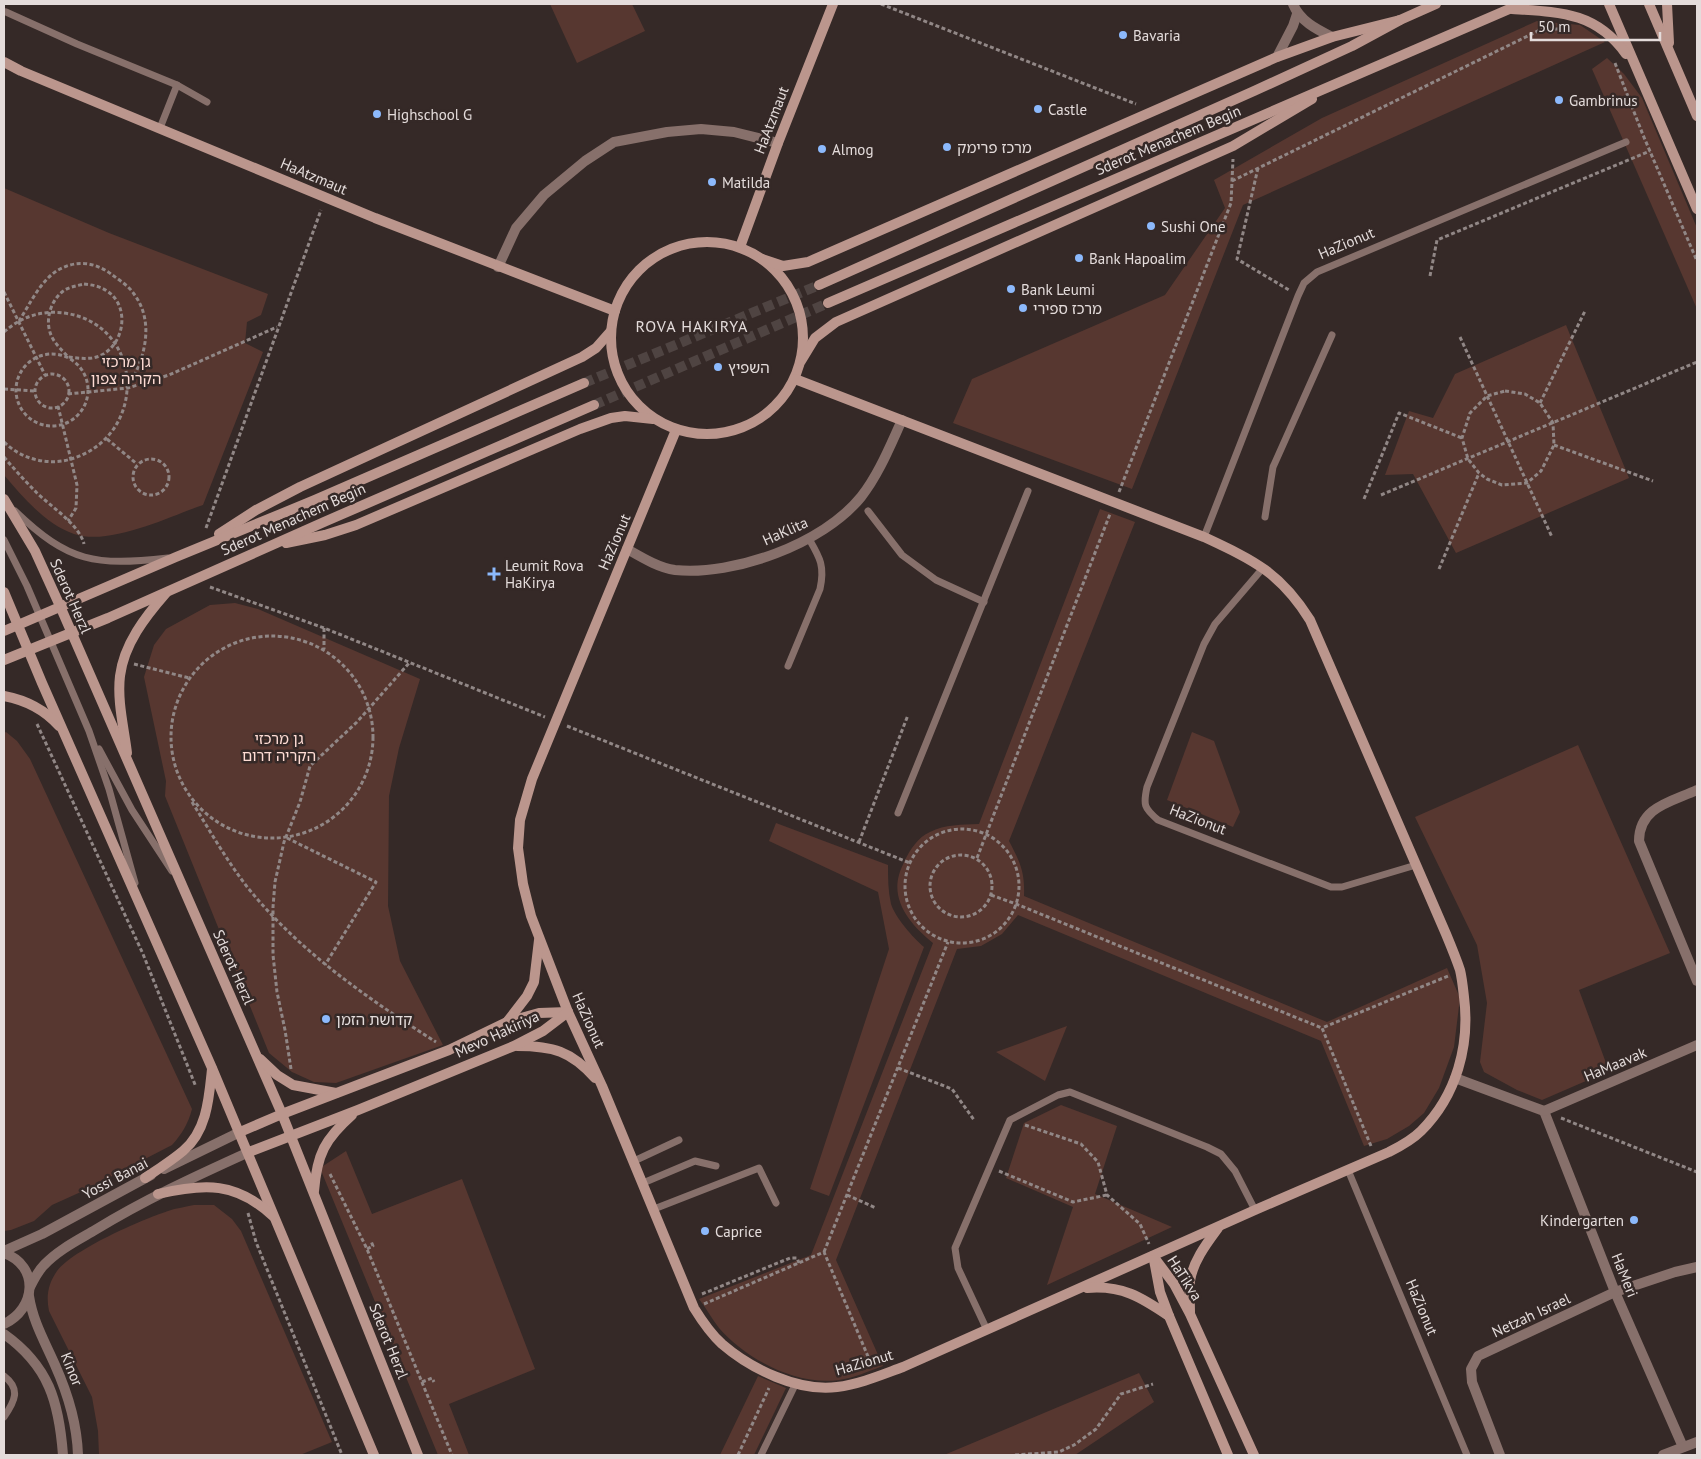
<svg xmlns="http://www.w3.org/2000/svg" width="1701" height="1459" viewBox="0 0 1701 1459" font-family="'PT Sans','Noto Sans Hebrew',sans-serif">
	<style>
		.green { fill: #573730 }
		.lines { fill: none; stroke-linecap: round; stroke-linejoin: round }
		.secondary-tunnel { stroke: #4f4442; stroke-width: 10; stroke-dasharray: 10 5; stroke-linecap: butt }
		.path { stroke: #918786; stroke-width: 3; stroke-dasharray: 4 2.5; stroke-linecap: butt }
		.lane { stroke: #87706b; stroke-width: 7 }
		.street { stroke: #87706b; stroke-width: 10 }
		.secondary { stroke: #bb968d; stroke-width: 10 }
		.poi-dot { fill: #8cb9fc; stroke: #352927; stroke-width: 2 }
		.labels { text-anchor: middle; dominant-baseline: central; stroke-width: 5; stroke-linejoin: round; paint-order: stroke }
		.poi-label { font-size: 15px; fill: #e4dcdb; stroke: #352927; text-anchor: start }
		.street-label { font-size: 15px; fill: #e4dcdb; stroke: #352927 }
		.park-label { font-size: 15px; fill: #fedcd4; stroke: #352927 }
		.neighbourhood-label { font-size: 16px; letter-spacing: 1px; fill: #e4dcdb; stroke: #352927 }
	</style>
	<rect width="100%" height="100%" fill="#352927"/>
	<g class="green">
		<path d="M550,4H632L645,31L577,63Z"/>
		<path d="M1537,21L1580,25L1605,42L1243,205L1132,489L953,423L972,379L1165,295L1225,208L1214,180L1322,118Z"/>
		<path d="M1607,58L1624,74L1642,98L1697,228V309L1592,69Z"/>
		<path d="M4,188L109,233L268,294L261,315L247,322L245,343L263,352L203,505C168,517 110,546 74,534C45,524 23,497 4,475Z"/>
		<path d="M1566,325L1629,478L1456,553L1413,474L1385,475L1409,411L1433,418L1455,374Z"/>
		<path d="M1100,509L1135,522L1009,841C1020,862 1025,872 1024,896L1327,1022L1447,968L1460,998L1454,1047L1439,1088L1424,1113L1409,1126L1387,1139L1364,1146L1321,1041L1018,915L1002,934L981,946L957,949L836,1260L883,1366C869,1371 854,1378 839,1380C796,1386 746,1359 719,1328C712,1319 706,1308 699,1299L811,1255L933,943C913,927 891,903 899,875C900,870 903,865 905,860C910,850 918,837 930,832C945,824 962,825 979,824Z"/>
		<path d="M235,603L258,609L420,679L399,748L389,796L388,906L400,961L443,1045L336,1083L314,1082L292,1072L269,1053L165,796L166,781L144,677L154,645L166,629L210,605Z"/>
		<path d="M6,732L17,741L30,759L192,1109C188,1124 182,1134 172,1145L83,1191L52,1205L34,1221L11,1230L4,1231V733Z"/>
		<path d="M1192,732L1214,741L1240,812L1233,827L1167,800Z"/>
		<path d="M1578,745L1670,953L1579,990L1609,1071L1542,1100L1517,1090L1484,1072L1480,1062L1487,1003L1477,945L1415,817Z"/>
		<path d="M776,823L888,865C888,878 888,891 891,904C895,917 913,938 924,947L829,1196L810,1189L889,949L878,892L769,841Z"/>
		<path d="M1067,1026L1045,1081L996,1052Z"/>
		<path d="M1061,1105L1117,1126L1095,1194L1172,1227L1047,1285L1073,1207L1006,1178L1024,1123Z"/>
		<path d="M346,1151L372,1214L462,1179L535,1369L449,1404L469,1455H438L320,1168Z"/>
		<path d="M194,1205H214L232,1219L241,1231L332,1442L300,1455H99L98,1431L92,1397L49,1311C46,1296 48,1284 57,1271C74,1249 141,1220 168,1211C176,1208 186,1207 194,1205Z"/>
		<path d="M1139,1373L1154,1402L1075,1455H944Z"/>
		<path d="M758,1376L786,1388L754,1455H720Z"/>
	</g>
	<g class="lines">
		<g class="secondary-tunnel">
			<path d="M584,383L819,285"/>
			<path d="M594,405L828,303"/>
		</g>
		<g class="path">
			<path d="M881,4L1136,104"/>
			<path d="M1615,63L1643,135L1697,261"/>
			<path d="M1258,168L1237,259L1289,290"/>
			<path d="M1232,181L1542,29H1564"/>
			<path d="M1430,276L1437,240L1650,151"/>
			<path d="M84,284C92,285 100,286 107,291C133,308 123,353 92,358C84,359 76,358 68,357C63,351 57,346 53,339C44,324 49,303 62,292C68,287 76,286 84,284Z"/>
			<path d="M4,292L45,375"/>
			<path d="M19,321C30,304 42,277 62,268C79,260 96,263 111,274C119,280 129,286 134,294C155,322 145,359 128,387"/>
			<path d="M4,332C21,317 41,310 64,313C145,324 149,436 71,459C48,466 21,459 4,442"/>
			<path d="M1460,337L1552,537"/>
			<circle cx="52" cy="390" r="36"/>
			<circle cx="52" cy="391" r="17"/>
			<path d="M4,389L35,391"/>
			<path d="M1505,391L1525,394L1540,403L1553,423L1554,445L1541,471L1527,483L1502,485L1487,479L1479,473L1468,459L1462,438L1470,413L1487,396Z"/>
			<path d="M68,394L128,388L169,375L277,327"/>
			<path d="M1540,403L1585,311"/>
			<path d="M58,406L77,485L76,508L68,521"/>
			<path d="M107,439L137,464"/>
			<path d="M1554,445L1653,481"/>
			<path d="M4,457C14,469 25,481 36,492C51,507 79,524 84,544"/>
			<circle cx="151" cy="477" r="18"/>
			<path d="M1119,492L1231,203L1233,159"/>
			<path d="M1381,495L1697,362"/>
			<path d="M1364,499L1399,413L1462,438"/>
			<path d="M206,528L321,210"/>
			<path d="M1439,569L1479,473"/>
			<path d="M210,587L324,628L545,717"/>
			<path d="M324,628V649"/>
			<circle cx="272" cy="737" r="101"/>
			<path d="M134,664L189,678"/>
			<path d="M37,724L143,954L196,1087"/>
			<path d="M567,726L910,863"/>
			<path d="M192,802C210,831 227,861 248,888C300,952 367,998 436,1042"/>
			<circle cx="962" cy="886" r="57"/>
			<path d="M287,838L376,882L325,965"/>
			<path d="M859,842L908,715"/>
			<circle cx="961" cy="886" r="31"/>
			<path d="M977,858L1110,514"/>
			<path d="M991,895L1016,904L1322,1028"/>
			<path d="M898,1068L952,1089L974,1120"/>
			<path d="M291,1069L285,1030L277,992L273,955V907L275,882L284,842L300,802L310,766L357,722L410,662"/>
			<path d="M1561,1118L1697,1172"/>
			<path d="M1025,1125L1081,1144L1098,1162L1107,1195L1140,1224L1149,1244"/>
			<path d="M1371,1146L1322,1028L1448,976"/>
			<path d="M999,1171L1073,1202L1107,1195"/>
			<path d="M330,1174L367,1249L452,1455"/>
			<path d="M847,1195L876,1208"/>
			<path d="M248,1213L256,1242L342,1455"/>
			<path d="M367,1249L373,1246L371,1241"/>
			<path d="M824,1252L948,942"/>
			<path d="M702,1294L790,1258H797L799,1263"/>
			<path d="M704,1304L824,1252L872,1366"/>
			<path d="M422,1382L432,1378L434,1382"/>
			<path d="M738,1455L769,1388"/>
			<path d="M1015,1455L1059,1452L1074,1445L1096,1429L1121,1394L1153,1384"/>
		</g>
		<g class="lane">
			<path d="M6,12L77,44L177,85L207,102"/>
			<path d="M160,128L177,85"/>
			<path d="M15,511C69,563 95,566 168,558"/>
			<path d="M868,511L902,555L936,580L984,602"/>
			<path d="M1265,517L1273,467L1332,335"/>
			<path d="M1204,537L1298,296L1304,283L1317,272L1626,142"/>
			<path d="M4,540L27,586L89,731L109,789L135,883"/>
			<path d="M1263,568L1215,624L1204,644L1147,787C1143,805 1144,808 1158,820L1331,887H1342L1416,865"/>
			<path d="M788,666L820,589C825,566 820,558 809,539"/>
			<path d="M99,749L132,810L172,871"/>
			<path d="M898,813L1028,491"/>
			<path d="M634,1161L679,1140"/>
			<path d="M1348,1170L1467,1455"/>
			<path d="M643,1183L695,1161L716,1166"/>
			<path d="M654,1209L759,1168L776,1203"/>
			<path d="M987,1330L958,1268L955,1248L1010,1120L1058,1095L1070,1092L1207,1147L1221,1154L1235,1171L1255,1210"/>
			<path d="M4,1376C21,1389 15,1401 4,1417"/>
			<path d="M761,1455L796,1383"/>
		</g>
		<g class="street">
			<path d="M1293,4C1300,21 1316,29 1332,37"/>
			<path d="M1277,57L1293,26L1297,14"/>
			<path d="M498,267L516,228L544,195L585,161L614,142L667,132L701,129L734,132L778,143"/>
			<path d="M627,549C641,557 659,568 675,570C734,576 823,544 861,497C879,474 890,446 902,420"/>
			<path d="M1697,790C1671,802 1639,807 1639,841L1697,981"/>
			<path d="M1455,1078L1544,1111"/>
			<path d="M1544,1111L1615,1292L1683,1447"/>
			<path d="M1544,1111L1697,1045"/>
			<path d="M164,1169L240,1132"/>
			<path d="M4,1251L42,1234L151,1175"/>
			<path d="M4,1253C40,1266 36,1309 4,1324"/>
			<path d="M30,1287C34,1279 38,1271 44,1265C58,1250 78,1240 95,1230C144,1200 196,1176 249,1152"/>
			<path d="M29,1296C33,1322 45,1342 55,1365C68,1394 77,1424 78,1455"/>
			<path d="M4,1334C49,1366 59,1402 63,1455"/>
			<path d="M1500,1455L1472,1382L1471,1369L1478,1356L1615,1292L1675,1272L1697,1267"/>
			<path d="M1663,1455L1697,1442"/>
		</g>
		<g class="secondary">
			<path d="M1609,4L1697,209"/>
			<path d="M1649,4L1697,116"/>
			<path d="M1667,4L1669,43"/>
			<path d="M1512,9C1560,12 1596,12 1626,54"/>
			<path d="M4,62L21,71L375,218L615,311"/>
			<circle cx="707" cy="338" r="96"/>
			<path d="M740,247L778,143L833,4"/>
			<path d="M762,259L783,266L808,262L1277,57L1332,37L1400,20"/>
			<path d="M819,285L1254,91L1352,46L1400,20L1436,4"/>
			<path d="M828,303L1521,4"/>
			<path d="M801,361L815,338L836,322L1233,146L1312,99"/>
			<path d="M676,430L532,779L520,820L518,848L523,884L531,916L568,1012L602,1086L694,1308C702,1321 711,1334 722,1344C751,1369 798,1392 837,1387C860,1384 881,1375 903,1367L1255,1210L1389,1152C1401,1146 1412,1140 1421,1131C1457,1095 1470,1045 1464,997C1463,988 1462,978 1460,970C1456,958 1451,946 1446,934L1310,620C1280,572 1253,560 1204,537L795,379"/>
			<path d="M4,499L35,551L60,606L282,1114L418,1455"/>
			<path d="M219,534L256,510L300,487L582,357L596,348L611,331"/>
			<path d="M286,543L325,535L356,525L580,429L611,418L625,416L653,419"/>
			<path d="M4,592L42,683L212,1068L374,1455"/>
			<path d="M4,631L176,557L315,500L584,383"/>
			<path d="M4,660L108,618L324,522L594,405"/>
			<path d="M4,696C25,700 45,710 59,726"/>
			<path d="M127,753C124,728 117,701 120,676C124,644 145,617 166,593"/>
			<path d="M507,1022L527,996L534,982L539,940"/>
			<path d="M517,1046C553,1046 571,1051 595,1078"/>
			<path d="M260,1059L277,1075L293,1085L336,1093"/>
			<path d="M240,1132L282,1114L449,1050L507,1022L539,1013L568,1012"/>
			<path d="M249,1152L358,1110L514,1046L543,1031L568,1012"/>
			<path d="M145,1178C157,1170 171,1161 183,1151C207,1131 209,1098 212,1069"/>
			<path d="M314,1191C317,1154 325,1139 352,1115"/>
			<path d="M158,1194C205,1183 236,1182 273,1216"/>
			<path d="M1153,1256L1174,1284L1190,1314L1254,1455"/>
			<path d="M1154,1260L1160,1292L1169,1316L1228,1455"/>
			<path d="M1087,1288C1122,1285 1141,1297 1169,1316"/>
			<path d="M1190,1313C1190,1303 1189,1291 1190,1281C1193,1261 1207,1243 1218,1228"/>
		</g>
	</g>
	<g class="poi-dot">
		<circle cx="1123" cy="35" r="5"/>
		<circle cx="1559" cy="100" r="5"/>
		<circle cx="1038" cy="109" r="5"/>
		<circle cx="377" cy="114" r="5"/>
		<circle cx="947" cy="147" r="5"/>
		<circle cx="822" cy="149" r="5"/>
		<circle cx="712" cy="182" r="5"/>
		<circle cx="1151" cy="226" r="5"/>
		<circle cx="1079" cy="258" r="5"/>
		<circle cx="1011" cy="289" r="5"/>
		<circle cx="1023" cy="308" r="5"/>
		<circle cx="718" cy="367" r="5"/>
		<path d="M491.5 566.5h5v5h5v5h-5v5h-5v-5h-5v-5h5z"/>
		<circle cx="326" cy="1019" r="5"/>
		<circle cx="1634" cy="1220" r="5"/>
		<circle cx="705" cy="1231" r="5"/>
	</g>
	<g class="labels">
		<g class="poi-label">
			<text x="1133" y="35">Bavaria</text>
			<text x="1569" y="100">Gambrinus</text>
			<text x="1048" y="109">Castle</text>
			<text x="387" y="114">Highschool G</text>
			<text x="957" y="147">מרכז פרימק</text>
			<text x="832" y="149">Almog</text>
			<text x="722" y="182">Matilda</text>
			<text x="1161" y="226">Sushi One</text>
			<text x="1089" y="258">Bank Hapoalim</text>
			<text x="1021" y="289">Bank Leumi</text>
			<text x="1033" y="308">מרכז ספירי</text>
			<text x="728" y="367">השפיץ</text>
			<text x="505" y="565">Leumit Rova<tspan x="505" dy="17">HaKirya</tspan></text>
			<text x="336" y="1019">קדושת הזמן</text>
			<text x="1624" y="1220" text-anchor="end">Kindergarten</text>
			<text x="715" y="1231">Caprice</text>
		</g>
		<g class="street-label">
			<text transform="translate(771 120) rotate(-69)">HaAtzmaut</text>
			<text transform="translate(1168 140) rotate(-23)">Sderot Menachem Begin</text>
			<text transform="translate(314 176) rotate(23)">HaAtzmaut</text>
			<text transform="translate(1346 243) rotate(-23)">HaZionut</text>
			<text transform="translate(293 519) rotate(-24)">Sderot Menachem Begin</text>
			<text transform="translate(785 531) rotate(-24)">HaKlita</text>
			<text transform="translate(614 542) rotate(-67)">HaZionut</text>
			<text transform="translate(71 596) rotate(66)">Sderot Herzl</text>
			<text transform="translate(1198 819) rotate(21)">HaZionut</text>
			<text transform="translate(234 967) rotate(66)">Sderot Herzl</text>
			<text transform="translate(589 1020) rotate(66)">HaZionut</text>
			<text transform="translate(497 1034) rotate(-25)">Mevo Hakiriya</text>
			<text transform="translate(1615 1064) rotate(-23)">HaMaavak</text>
			<text transform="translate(115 1178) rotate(-28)">Yossi Banai</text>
			<text transform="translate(1625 1275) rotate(68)">HaMeri</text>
			<text transform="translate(1185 1278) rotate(57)">HaTikva</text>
			<text transform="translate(1422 1307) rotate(67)">HaZionut</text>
			<text transform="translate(1531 1315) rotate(-25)">Netzah Israel</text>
			<text transform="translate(389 1341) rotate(68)">Sderot Herzl</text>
			<text transform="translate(864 1362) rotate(-16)">HaZionut</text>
			<text transform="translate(72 1369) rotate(68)">Kinor</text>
		</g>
		<g class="park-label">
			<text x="126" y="361">גן מרכזי<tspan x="126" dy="17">הקריה צפון</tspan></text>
			<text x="279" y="738">גן מרכזי<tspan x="279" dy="17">הקריה דרום</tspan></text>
		</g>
		<g class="neighbourhood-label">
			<text x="692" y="326">ROVA HAKIRYA</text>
		</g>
	</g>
	<rect width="1701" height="1459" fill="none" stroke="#e4dcdb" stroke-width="10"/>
	<path d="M1531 32v8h129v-8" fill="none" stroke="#e4dcdb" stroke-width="2.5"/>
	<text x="1538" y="32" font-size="15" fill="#e4dcdb" stroke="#352927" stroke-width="4" paint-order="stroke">50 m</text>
</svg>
